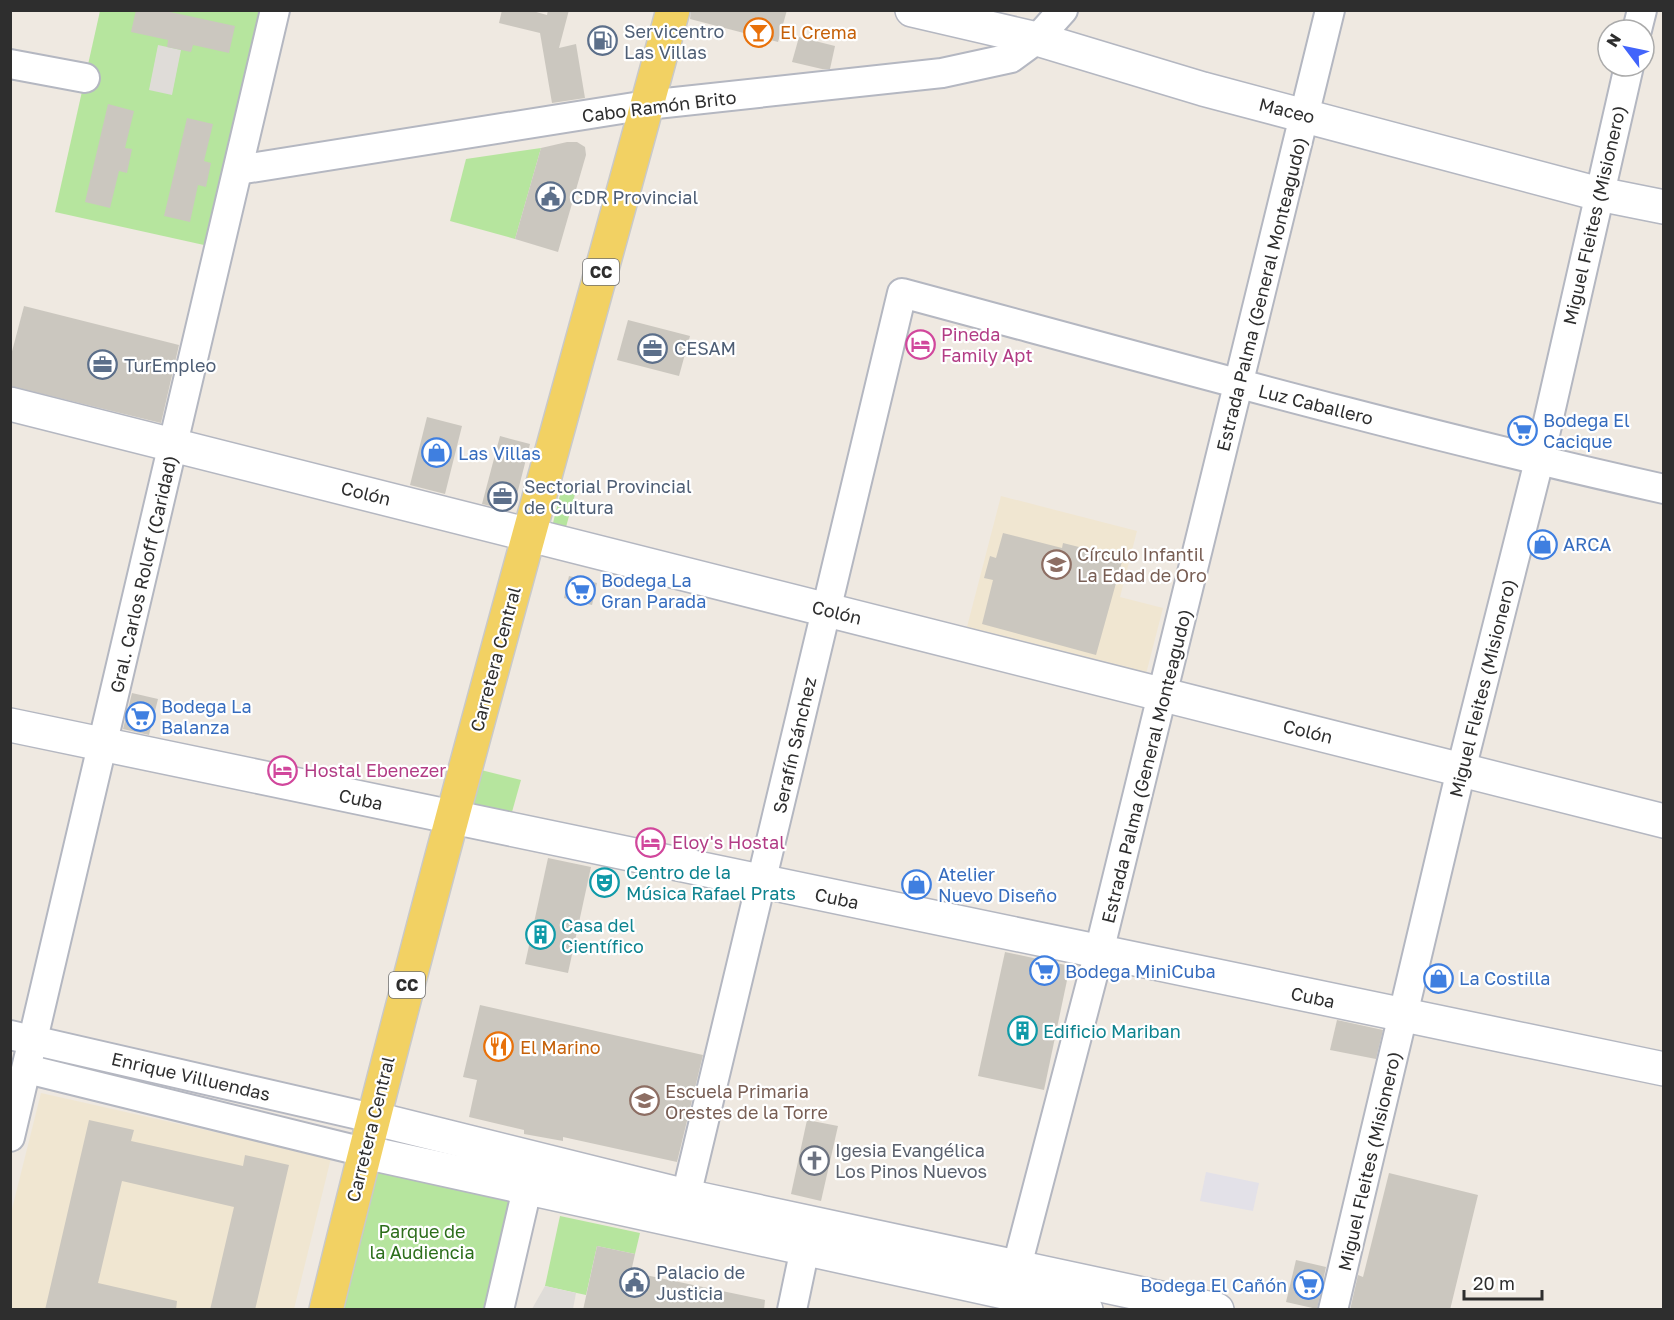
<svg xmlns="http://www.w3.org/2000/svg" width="1674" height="1320" viewBox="0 0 1674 1320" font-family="'Golos Text',sans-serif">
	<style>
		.industrial { fill: #e3e1e8 }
		.education { fill: #f0e6d1 }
		.green { fill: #b6e59e }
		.plaza { fill: #dfdcd8 }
		.building { fill: #cbc7bf }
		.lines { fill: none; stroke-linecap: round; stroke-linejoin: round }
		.street-casing { stroke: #b4b7c1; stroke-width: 32 }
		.secondary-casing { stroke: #b4b7c1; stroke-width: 36 }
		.primary-casing { stroke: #c9c9c9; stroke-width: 36 }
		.street { stroke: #fff; stroke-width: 28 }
		.secondary { stroke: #fff; stroke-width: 33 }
		.primary { stroke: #f2d163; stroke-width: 33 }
		.labels { text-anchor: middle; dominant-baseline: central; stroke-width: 4.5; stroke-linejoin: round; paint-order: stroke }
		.shield { fill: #fff; stroke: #6d6d6d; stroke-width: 1.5 }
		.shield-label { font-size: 16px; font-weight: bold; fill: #2e2e2e }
		.service-label { font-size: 18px; fill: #4e5e75; stroke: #fff; text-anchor: start }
		.food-label { font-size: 18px; fill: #c56008; stroke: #fff; text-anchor: start }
		.street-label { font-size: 18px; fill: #2e2e2e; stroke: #fff }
		.hotel-label { font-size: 18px; fill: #b23c85; stroke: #fff; text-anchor: start }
		.shop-label { font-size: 18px; fill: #366cbe; stroke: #fff; text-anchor: start }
		.education-label { font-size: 18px; fill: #785e54; stroke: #fff; text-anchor: start }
		.culture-label { font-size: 18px; fill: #0d838f; stroke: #fff; text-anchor: start }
		.worship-label { font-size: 18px; fill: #5b616d; stroke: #fff; text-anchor: start }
		.park-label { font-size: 18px; fill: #2c6e1b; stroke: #fff }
	</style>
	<rect width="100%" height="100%" fill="#efe9e1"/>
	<path class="industrial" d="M1206,1172L1259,1183L1253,1211L1200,1201Z"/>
	<g class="education">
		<path d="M1001,496L1137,531L1120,597L1163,608L1146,674L967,627Z"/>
		<path d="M41,1093L331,1158L294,1309L11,1310V1213Z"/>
	</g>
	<g class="green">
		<path d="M100,11H266L213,247L55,212Z"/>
		<path d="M541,148L515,239L450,221L466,159Z"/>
		<path d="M563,483L577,487L566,527L553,523Z"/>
		<path d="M481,770L521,780L510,819L471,809Z"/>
		<path d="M369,1167L511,1196L486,1309L338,1310Z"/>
		<path d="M560,1216L640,1233L635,1254L597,1246L586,1295L545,1286Z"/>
	</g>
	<g class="plaza">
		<path d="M158,45L181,50L172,95L149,90Z"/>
		<path d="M545,1286L576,1293L573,1309H532Z"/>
	</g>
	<g class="building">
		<path d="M136,10H161L235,26L229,53L193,45L191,52L167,47L168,40L131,32Z"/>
		<path d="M502,10H529L547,15L548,10H569L559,48L576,44L585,98L552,103L540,33L499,23Z"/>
		<path d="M691,10H787L778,42L690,19Z"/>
		<path d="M799,37L835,46L830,69H822L792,62Z"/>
		<path d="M108,104L134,111L125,148L132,149L127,173L119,171L110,208L85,202Z"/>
		<path d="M187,118L213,124L204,161L211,163L206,187L198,185L190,222L164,216Z"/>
		<path d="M567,142H577L585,147L586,155L558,252L515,239L541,148Z"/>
		<path d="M24,306L179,345L161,423L10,386V359Z"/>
		<path d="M628,320L690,336L679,376L617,360Z"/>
		<path d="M427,417L462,426L445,494L410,485Z"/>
		<path d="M500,436L530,444L515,502L504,509L482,504Z"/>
		<path d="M1003,533L1062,548L1063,543L1123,558L1096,655L982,624L993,580L984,578L990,556L996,558Z"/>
		<path d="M569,576L597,583L592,605L564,598Z"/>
		<path d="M132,693L158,699L149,735L123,729Z"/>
		<path d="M548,858L591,867L568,973L525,964Z"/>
		<path d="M1005,952L1070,966L1044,1090L978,1076Z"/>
		<path d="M480,1005L703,1055L677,1162L563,1137V1141L524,1134V1130L469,1117L477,1080L463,1077Z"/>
		<path d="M1337,1020L1383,1030L1376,1059L1330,1050Z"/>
		<path d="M89,1120L134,1130L131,1141L243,1166L245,1155L289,1165L255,1310H210L234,1207L122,1181L98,1283L177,1301L176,1310H45Z"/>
		<path d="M807,1120L838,1126L821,1201L791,1194Z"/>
		<path d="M1389,1173L1478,1195L1450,1310H1350L1358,1275L1363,1277Z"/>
		<path d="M597,1246L635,1254L631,1272L765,1300L764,1310H583Z"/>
		<path d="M1296,1260L1326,1267L1317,1309L1286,1302Z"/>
	</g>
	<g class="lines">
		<defs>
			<g id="street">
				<path d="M1637,30L1642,10"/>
				<path d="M10,64L85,78"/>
				<path d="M238,170L647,105L942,73L1011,58L1037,39L1063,10"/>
				<path d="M10,1035L372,1118"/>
				<path d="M27,1069L364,1152"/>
				<path d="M10,1137L275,10"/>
				<path d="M686,1196L902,293C1155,361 1408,432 1664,489"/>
				<path d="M1011,1289L1099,952L1330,10"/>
				<path d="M499,1310L527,1189"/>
				<path d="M792,1310L805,1248"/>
				<path d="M1333,1310L1461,770L1539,461L1629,66"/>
			</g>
			<g id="secondary">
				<path d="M912,10L1037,39L1203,89L1599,194L1664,207"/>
				<path d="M10,404L1664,821"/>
				<path d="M10,725L1664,1069"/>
				<path d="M372,1118L686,1196L1217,1310"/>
				<path d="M364,1152L1086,1310"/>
			</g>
			<path id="primary" d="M326,1310C432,874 555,443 673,10"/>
		</defs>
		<use href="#street" class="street-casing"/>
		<use href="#secondary" class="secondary-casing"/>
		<use href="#primary" class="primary-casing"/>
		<use href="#street" class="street"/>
		<use href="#secondary" class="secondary"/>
		<use href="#primary" class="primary"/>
	</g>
	<defs>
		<symbol id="bar-ring" viewBox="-11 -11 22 22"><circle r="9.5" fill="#fff" stroke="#e8710a" stroke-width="1.5"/><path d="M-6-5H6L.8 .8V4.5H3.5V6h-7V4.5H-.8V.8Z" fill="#e8710a"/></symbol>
		<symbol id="fuel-ring" viewBox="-11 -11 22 22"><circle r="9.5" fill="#fff" stroke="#5c6f8a" stroke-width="1.5"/><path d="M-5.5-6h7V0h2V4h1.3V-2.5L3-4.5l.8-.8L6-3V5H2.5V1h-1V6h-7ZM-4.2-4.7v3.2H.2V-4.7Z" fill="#5c6f8a"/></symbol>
		<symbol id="civic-ring" viewBox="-11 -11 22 22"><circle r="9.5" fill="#fff" stroke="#5c6f8a" stroke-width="1.5"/><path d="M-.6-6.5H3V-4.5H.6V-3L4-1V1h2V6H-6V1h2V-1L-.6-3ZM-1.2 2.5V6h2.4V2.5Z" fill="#5c6f8a"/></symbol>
		<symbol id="hotel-ring" viewBox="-11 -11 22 22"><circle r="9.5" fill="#fff" stroke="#d1479c" stroke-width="1.5"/><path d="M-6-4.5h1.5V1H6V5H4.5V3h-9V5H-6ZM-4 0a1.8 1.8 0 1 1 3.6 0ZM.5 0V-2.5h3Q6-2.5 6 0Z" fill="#d1479c"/></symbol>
		<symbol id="office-ring" viewBox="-11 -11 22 22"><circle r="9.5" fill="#fff" stroke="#5c6f8a" stroke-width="1.5"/><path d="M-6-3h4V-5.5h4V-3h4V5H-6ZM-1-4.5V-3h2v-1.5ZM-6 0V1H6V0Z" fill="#5c6f8a"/></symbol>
		<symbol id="supermarket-ring" viewBox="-11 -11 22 22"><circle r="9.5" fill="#fff" stroke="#3f7fe0" stroke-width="1.5"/><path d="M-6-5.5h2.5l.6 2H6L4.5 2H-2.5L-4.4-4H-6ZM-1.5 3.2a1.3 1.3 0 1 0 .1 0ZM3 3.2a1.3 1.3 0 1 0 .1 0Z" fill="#3f7fe0"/></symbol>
		<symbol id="shop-ring" viewBox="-11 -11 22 22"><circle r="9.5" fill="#fff" stroke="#3f7fe0" stroke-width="1.5"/><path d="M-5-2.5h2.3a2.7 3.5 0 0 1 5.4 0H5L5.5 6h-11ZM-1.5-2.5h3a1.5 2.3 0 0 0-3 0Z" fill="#3f7fe0"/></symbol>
		<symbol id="school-ring" viewBox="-11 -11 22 22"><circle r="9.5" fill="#fff" stroke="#8d6e63" stroke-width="1.5"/><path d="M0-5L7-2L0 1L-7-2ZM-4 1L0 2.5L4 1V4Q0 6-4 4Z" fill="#8d6e63"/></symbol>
		<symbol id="theatre-ring" viewBox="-11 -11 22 22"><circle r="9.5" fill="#fff" stroke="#0f9aa8" stroke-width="1.5"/><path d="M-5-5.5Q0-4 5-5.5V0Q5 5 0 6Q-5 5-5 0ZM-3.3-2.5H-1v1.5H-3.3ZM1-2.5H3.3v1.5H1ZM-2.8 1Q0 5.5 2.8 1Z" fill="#0f9aa8"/></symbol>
		<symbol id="building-ring" viewBox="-11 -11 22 22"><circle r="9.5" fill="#fff" stroke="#0f9aa8" stroke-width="1.5"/><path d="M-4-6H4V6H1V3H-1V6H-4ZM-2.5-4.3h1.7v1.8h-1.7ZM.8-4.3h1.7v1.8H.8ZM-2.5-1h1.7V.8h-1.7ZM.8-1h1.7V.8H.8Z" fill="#0f9aa8"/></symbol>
		<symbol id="restaurant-ring" viewBox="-11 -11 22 22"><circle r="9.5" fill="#fff" stroke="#e8710a" stroke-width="1.5"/><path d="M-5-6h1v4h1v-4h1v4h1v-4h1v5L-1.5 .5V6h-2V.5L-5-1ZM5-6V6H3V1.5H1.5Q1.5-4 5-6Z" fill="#e8710a"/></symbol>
		<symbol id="church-ring" viewBox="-11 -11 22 22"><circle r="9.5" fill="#fff" stroke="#6b7280" stroke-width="1.5"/><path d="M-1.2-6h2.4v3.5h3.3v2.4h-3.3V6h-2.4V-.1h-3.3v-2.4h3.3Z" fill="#6b7280"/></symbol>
	</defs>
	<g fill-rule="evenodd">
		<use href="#bar-ring" x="742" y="16" width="33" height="33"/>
		<use href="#fuel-ring" x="586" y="24" width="33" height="33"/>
		<use href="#civic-ring" x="534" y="180" width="33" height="33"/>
		<use href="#hotel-ring" x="904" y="328" width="33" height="33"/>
		<use href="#office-ring" x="636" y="332" width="33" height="33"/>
		<use href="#office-ring" x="86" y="348" width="33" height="33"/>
		<use href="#supermarket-ring" x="1506" y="414" width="33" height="33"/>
		<use href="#shop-ring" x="420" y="436" width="33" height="33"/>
		<use href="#office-ring" x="486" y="480" width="33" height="33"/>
		<use href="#shop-ring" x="1526" y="528" width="33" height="33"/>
		<use href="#school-ring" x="1040" y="548" width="33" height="33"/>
		<use href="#supermarket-ring" x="564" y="574" width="33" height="33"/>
		<use href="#supermarket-ring" x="124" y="700" width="33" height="33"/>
		<use href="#hotel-ring" x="266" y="754" width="33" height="33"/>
		<use href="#hotel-ring" x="634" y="826" width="33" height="33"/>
		<use href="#theatre-ring" x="588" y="866" width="33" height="33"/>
		<use href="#shop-ring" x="900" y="868" width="33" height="33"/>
		<use href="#building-ring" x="524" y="918" width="33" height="33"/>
		<use href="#supermarket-ring" x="1028" y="954" width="33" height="33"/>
		<use href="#shop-ring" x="1422" y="962" width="33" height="33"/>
		<use href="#building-ring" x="1006" y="1014" width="33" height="33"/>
		<use href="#restaurant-ring" x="482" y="1030" width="33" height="33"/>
		<use href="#school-ring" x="628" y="1084" width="33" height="33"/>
		<use href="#church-ring" x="798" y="1144" width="33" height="33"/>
		<use href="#civic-ring" x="618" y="1266" width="33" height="33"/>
		<use href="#supermarket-ring" x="1292" y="1268" width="33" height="33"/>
	</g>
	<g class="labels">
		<g class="shield">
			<rect x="583" y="259" width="36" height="26" rx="4.5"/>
			<rect x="389" y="972" width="36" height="26" rx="4.5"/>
		</g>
		<g class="shield-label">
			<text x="601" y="272">CC</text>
			<text x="407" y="985">CC</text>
		</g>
		<g class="service-label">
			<text x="624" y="31">Servicentro<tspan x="624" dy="21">Las Villas</tspan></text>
			<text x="571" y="197">CDR Provincial</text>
			<text x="674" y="348">CESAM</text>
			<text x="124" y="365">TurEmpleo</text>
			<text x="524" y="486">Sectorial Provincial<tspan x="524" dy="21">de Cultura</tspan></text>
			<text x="656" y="1272">Palacio de<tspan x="656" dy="21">Justicia</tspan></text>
		</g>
		<g class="food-label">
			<text x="780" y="32">El Crema</text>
			<text x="520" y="1047">El Marino</text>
		</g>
		<g class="street-label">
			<text transform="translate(659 106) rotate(-7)">Cabo Ramón Brito</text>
			<text transform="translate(1287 110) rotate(14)">Maceo</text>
			<text transform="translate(1594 215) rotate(-77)">Miguel Fleites (Misionero)</text>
			<text transform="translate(1261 294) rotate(-76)">Estrada Palma (General Monteagudo)</text>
			<text transform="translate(1316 404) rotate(14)">Luz Caballero</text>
			<text transform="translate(366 493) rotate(14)">Colón</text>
			<text transform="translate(143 574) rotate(-77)">Gral. Carlos Roloff (Caridad)</text>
			<text transform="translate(837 612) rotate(14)">Colón</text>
			<text transform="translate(495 659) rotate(-75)">Carretera Central</text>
			<text transform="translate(1482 688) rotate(-76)">Miguel Fleites (Misionero)</text>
			<text transform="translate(1308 731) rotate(14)">Colón</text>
			<text transform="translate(794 745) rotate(-77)">Serafín Sánchez</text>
			<text transform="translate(1146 766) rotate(-76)">Estrada Palma (General Monteagudo)</text>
			<text transform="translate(361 799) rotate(12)">Cuba</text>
			<text transform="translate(837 898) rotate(12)">Cuba</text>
			<text transform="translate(1313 997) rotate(12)">Cuba</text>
			<text transform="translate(191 1076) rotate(13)">Enrique Villuendas</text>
			<text transform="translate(370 1129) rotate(-76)">Carretera Central</text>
			<text transform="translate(1369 1161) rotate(-77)">Miguel Fleites (Misionero)</text>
		</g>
		<g class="hotel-label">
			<text x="941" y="334">Pineda<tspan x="941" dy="21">Family Apt</tspan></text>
			<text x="304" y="770">Hostal Ebenezer</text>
			<text x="672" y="842">Eloy's Hostal</text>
		</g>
		<g class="shop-label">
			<text x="1543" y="420">Bodega El<tspan x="1543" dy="21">Cacique</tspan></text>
			<text x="458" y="453">Las Villas</text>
			<text x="1563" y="544">ARCA</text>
			<text x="601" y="580">Bodega La<tspan x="601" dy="21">Gran Parada</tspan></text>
			<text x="161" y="706">Bodega La<tspan x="161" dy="21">Balanza</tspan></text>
			<text x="938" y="874">Atelier<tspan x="938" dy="21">Nuevo Diseño</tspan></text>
			<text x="1065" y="971">Bodega MiniCuba</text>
			<text x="1459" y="978">La Costilla</text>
			<text x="1287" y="1285" text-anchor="end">Bodega El Cañón</text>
		</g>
		<g class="education-label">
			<text x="1077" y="554">Círculo Infantil<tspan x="1077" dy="21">La Edad de Oro</tspan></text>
			<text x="665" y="1091">Escuela Primaria<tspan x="665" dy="21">Orestes de la Torre</tspan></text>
		</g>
		<g class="culture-label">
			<text x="626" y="872">Centro de la<tspan x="626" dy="21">Música Rafael Prats</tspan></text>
			<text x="561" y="925">Casa del<tspan x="561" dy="21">Científico</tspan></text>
			<text x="1043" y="1031">Edificio Mariban</text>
		</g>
		<g class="worship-label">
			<text x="835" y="1150">Igesia Evangélica<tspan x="835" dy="21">Los Pinos Nuevos</tspan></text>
		</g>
		<g class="park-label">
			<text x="422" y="1231">Parque de<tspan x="422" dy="21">la Audiencia</tspan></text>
		</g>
	</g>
	<rect width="1674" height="1320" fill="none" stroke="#2e2e2e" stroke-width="24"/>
	<g transform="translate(1626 48) rotate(302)"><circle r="28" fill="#ffffff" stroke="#ababab" stroke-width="1.5"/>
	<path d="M0-4.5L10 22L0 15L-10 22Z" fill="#4264fb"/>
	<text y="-9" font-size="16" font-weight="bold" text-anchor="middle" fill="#2e2e2e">N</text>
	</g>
	<path d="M1464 1290v9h78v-9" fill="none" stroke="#2e2e2e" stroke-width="3"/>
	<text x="1473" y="1290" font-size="18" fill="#2e2e2e" stroke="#ffffff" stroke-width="4.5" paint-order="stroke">20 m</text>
</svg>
